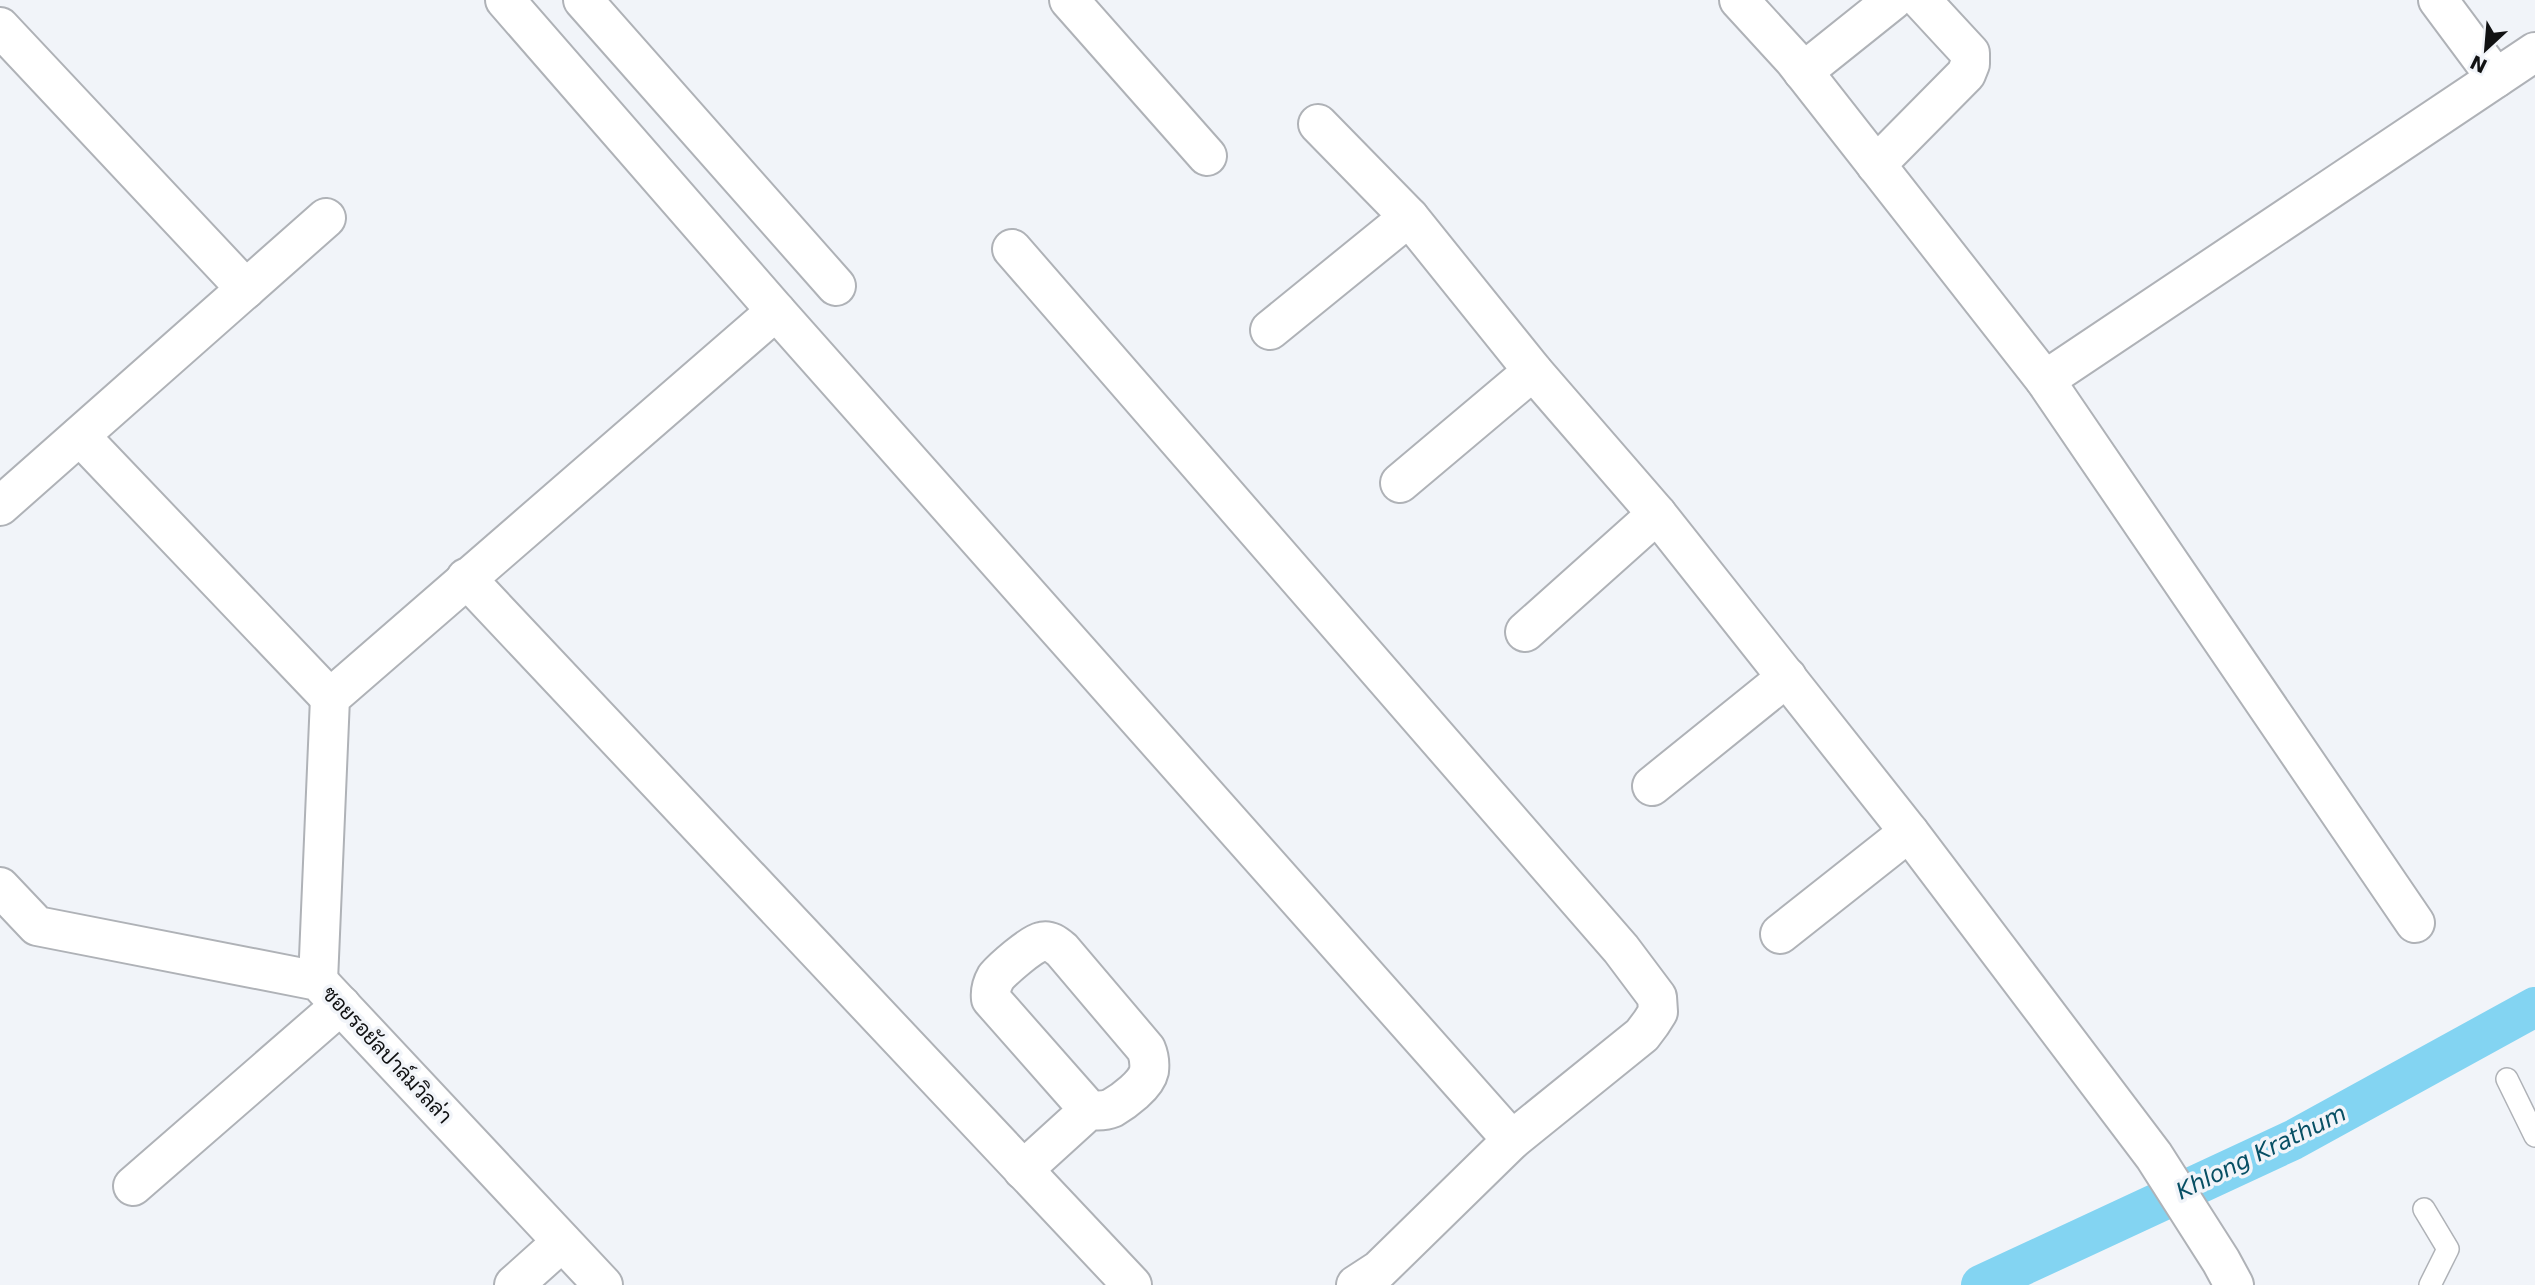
<svg xmlns="http://www.w3.org/2000/svg" width="2535" height="1285" viewBox="0 0 2535 1285" font-family="'DejaVu Sans',Sarabun,sans-serif">
	<style>
		.lines { fill: none; stroke-linecap: round; stroke-linejoin: round }
		.canal { stroke: #83d4f2; stroke-width: 40 }
		.service-casing { stroke: #afb2b7; stroke-width: 24 }
		.minor-casing { stroke: #afb2b7; stroke-width: 42 }
		.service { stroke: #fff; stroke-width: 21 }
		.minor { stroke: #fff; stroke-width: 38 }
		.labels { text-anchor: middle; dominant-baseline: central; stroke-width: 7; stroke-linejoin: round; paint-order: stroke }
		.street-label { font-size: 21px; fill: #111213; stroke: #f1f4f9 }
		.water-label { font-size: 23px; font-style: italic; fill: #074f64; stroke: #f1f4f9 }
	</style>
	<rect width="100%" height="100%" fill="#f1f4f9"/>
	<g class="lines">
		<path class="canal" d="M1981,1285L2293,1140L2535,1007"/>
		<defs>
			<g id="service">
				<path d="M2507,1079L2535,1136"/>
				<path d="M2424,1209L2448,1249L2430,1285"/>
			</g>
			<g id="minor">
				<path d="M505,0L776,311L1512,1140"/>
				<path d="M583,0L836,286"/>
				<path d="M1069,0L1207,156"/>
				<path d="M1739,0L1794,60L2045,380L2415,923"/>
				<path d="M2438,0L2496,78"/>
				<path d="M0,27L246,289"/>
				<path d="M1803,72L1893,0"/>
				<path d="M1318,124L1409,217L1533,371L1657,514L1909,832L2154,1156L2221,1261L2234,1285"/>
				<path d="M1876,165L1966,74L1970,64V53L1921,0"/>
				<path d="M1012,249L1621,949L1657,997L1658,1012L1651,1023L1642,1035L1512,1140L1379,1270L1356,1285"/>
				<path d="M1270,330L1409,217"/>
				<path d="M2045,380L2535,52"/>
				<path d="M80,436L330,698"/>
				<path d="M1400,483L1533,371"/>
				<path d="M0,506L326,218"/>
				<path d="M466,578L1132,1285"/>
				<path d="M1525,632L1657,514"/>
				<path d="M1652,786L1787,677"/>
				<path d="M0,887L37,926L318,981L603,1285"/>
				<path d="M1780,934L1909,832"/>
				<path d="M318,981L330,698L776,311"/>
				<path d="M1023,1170L1089,1110C1097,1111 1105,1111 1112,1108C1124,1101 1146,1085 1149,1071C1150,1063 1149,1056 1146,1049L1062,950C1056,945 1049,939 1041,942C1031,944 1003,969 996,977C992,984 990,991 991,999L1089,1110"/>
				<path d="M133,1186L341,1005"/>
				<path d="M514,1285L562,1242"/>
			</g>
		</defs>
		<use href="#service" class="service-casing"/>
		<use href="#minor" class="minor-casing"/>
		<use href="#service" class="service"/>
		<use href="#minor" class="minor"/>
	</g>
	<g class="labels">
		<g class="street-label">
			<text transform="translate(387 1055) rotate(47)">ซอยรอยัลปาล์มวิลล่า</text>
		</g>
		<g class="water-label">
			<text transform="translate(2261 1152) rotate(-26)">Khlong Krathum</text>
		</g>
	</g>
	<g transform="translate(2486 49) rotate(206)" stroke="#f1f4f9" stroke-width="5" paint-order="stroke">
	<path d="M0-5L12 26L0 18L-12 26Z" fill="#111213"/>
	<text y="-10" font-size="19" font-weight="bold" text-anchor="middle" fill="#111213">N</text>
	</g>
</svg>
